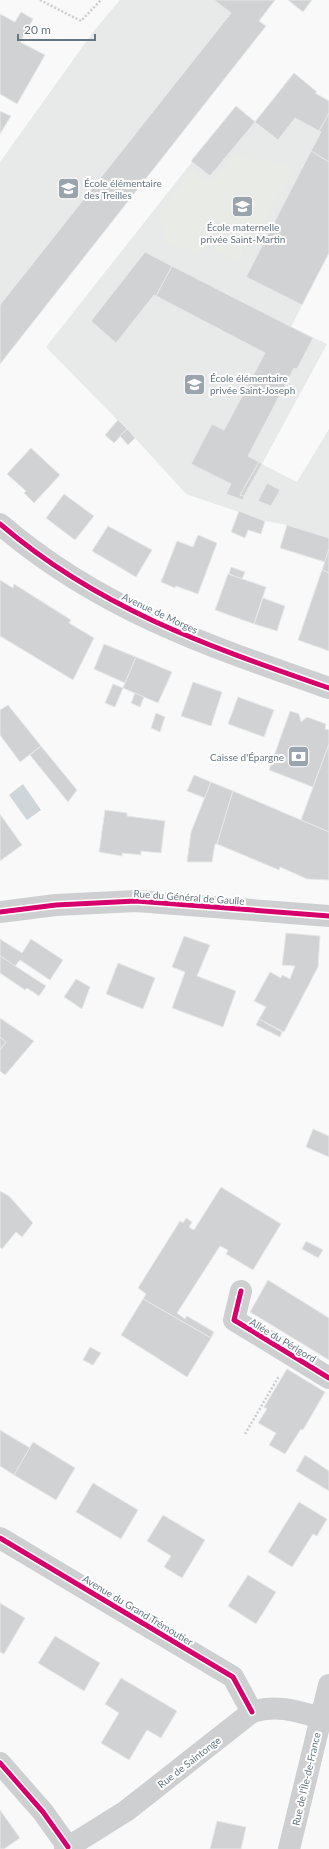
<svg xmlns="http://www.w3.org/2000/svg" width="329" height="1849" viewBox="0 0 329 1849" font-family="Lato,sans-serif">
	<style>
		.built { fill: #e8e9e9 }
		.green { fill: #e8ebe6 }
		.water { fill: #ced6d9 }
		.building { fill: #d0d2d3; stroke: #e8e8e8 }
		.lines { fill: none; stroke-linecap: round; stroke-linejoin: round }
		.path { stroke: #cbcccd; stroke-width: 2.5; stroke-dasharray: 2 2; stroke-linecap: butt }
		.street { stroke: #cecfd0; stroke-width: 22 }
		.cycleway-casing { stroke: #fff; stroke-width: 8 }
		.cycleway { stroke: #d6006c; stroke-width: 5 }
		.labels { text-anchor: middle; dominant-baseline: central; stroke-width: 4; stroke-linejoin: round; paint-order: stroke }
		.poi-label { font-size: 10px; fill: #657683; stroke: #fff; text-anchor: start }
		.street-label { font-size: 10px; fill: #657683; stroke: #fff }
	</style>
	<rect width="100%" height="100%" fill="#f9f9f9"/>
	<g class="built">
		<path d="M120,0H275L259,20L266,26L0,364V162L93,32Z"/>
		<path d="M294,73L317,92L316,93L329,101V253L291,327L327,344L262,464L297,482L329,429V538L287,525L265,521L186,494L135,438L46,347L236,106L255,121Z"/>
	</g>
	<path class="green" d="M232,156L289,164V181L274,199L269,220L245,246L239,262L209,246L195,253L164,240L158,213L191,170L206,180L215,177Z"/>
	<path class="water" d="M23,784L41,810L27,820L9,795Z"/>
	<g class="building">
		<path d="M214,0H275L259,21L266,26L0,364V305L231,13Z"/>
		<path d="M288,0H312L303,12Z"/>
		<path d="M21,12L33,19L20,42L45,55L17,104L0,94V14L15,22Z"/>
		<path d="M294,73L317,92L315,93L329,101V113L319,131L295,118L278,140L255,122Z"/>
		<path d="M236,106L255,122L210,176L191,161Z"/>
		<path d="M0,111L11,116L0,134Z"/>
		<path d="M329,113V162L311,151L321,132L319,131Z"/>
		<path d="M311,151L329,162V253L302,305L246,277Z"/>
		<path d="M145,252L172,266L156,296L154,295L116,343L91,321Z"/>
		<path d="M172,266L313,338L297,369L294,368L248,456L259,462L240,495L244,496L243,500L226,494L231,484L191,464L212,424L224,430L265,353L156,296Z"/>
		<path d="M118,420L127,429L114,443L105,435Z"/>
		<path d="M127,429L135,438L128,445L120,436Z"/>
		<path d="M31,448L60,475L34,503L24,493L26,491L7,474Z"/>
		<path d="M259,462L262,464L244,496L240,495Z"/>
		<path d="M267,483L280,490L271,506L258,501Z"/>
		<path d="M64,494L94,516L75,540L46,518Z"/>
		<path d="M239,511L265,521L261,534L248,530L245,538L231,532Z"/>
		<path d="M287,525L329,538V549L325,562L280,548Z"/>
		<path d="M108,526L152,550L136,577L92,551Z"/>
		<path d="M198,535L217,543L198,594L176,586L175,588L161,582L177,541L193,547Z"/>
		<path d="M329,549V573L322,570Z"/>
		<path d="M231,567L245,572L242,579L229,574Z"/>
		<path d="M322,570L329,573V651L298,640Z"/>
		<path d="M228,574L266,587L254,624L215,610Z"/>
		<path d="M0,580L13,588L14,584L71,620L69,623L94,638L73,680L0,636Z"/>
		<path d="M263,598L285,606L277,631L254,624Z"/>
		<path d="M104,644L136,657L125,683L94,669Z"/>
		<path d="M136,657L172,672L158,703L123,688Z"/>
		<path d="M193,682L222,692L211,726L181,716Z"/>
		<path d="M113,684L123,688L115,707L105,703Z"/>
		<path d="M135,693L144,697L140,707L131,703Z"/>
		<path d="M238,697L274,710L264,737L228,724Z"/>
		<path d="M8,705L41,746L20,762L0,735V710Z"/>
		<path d="M290,711L299,714L301,722L307,717L326,724L325,729L329,730V744L313,787L269,770Z"/>
		<path d="M156,713L165,717L160,732L151,728Z"/>
		<path d="M329,744V832L301,820Z"/>
		<path d="M41,746L77,790L68,802L30,755Z"/>
		<path d="M194,775L211,782L205,798L187,791Z"/>
		<path d="M211,782L233,791L217,844H215L212,862H187L191,832Z"/>
		<path d="M233,791L329,832V880L307,879L280,867L279,870L217,844Z"/>
		<path d="M105,810L127,813V816L165,821L161,853L141,851V855L122,853V856L99,852Z"/>
		<path d="M0,814L22,845L0,861Z"/>
		<path d="M286,933L320,936L318,967L284,1032L259,1019L266,1007L254,1001L270,972L281,978L282,975L290,979L295,966L282,965Z"/>
		<path d="M184,936L210,945L197,976L236,991L223,1027L172,1008L185,972L172,967Z"/>
		<path d="M0,939L22,953L31,939L63,960L50,980L20,960L15,966L0,956Z"/>
		<path d="M0,956L46,986L39,996L27,988L25,990L0,973Z"/>
		<path d="M118,963L155,978L143,1009L106,994Z"/>
		<path d="M76,979L90,987L82,1009L64,997Z"/>
		<path d="M0,1018L34,1041L5,1075L0,1071V1050L6,1042L0,1037Z"/>
		<path d="M259,1019L282,1032L280,1037L256,1025Z"/>
		<path d="M0,1037L6,1042L0,1050Z"/>
		<path d="M313,1129L329,1136V1157L306,1147Z"/>
		<path d="M221,1187L281,1224L253,1270L226,1254L228,1250L220,1246L177,1313L185,1319L187,1316L214,1332L211,1338L143,1299L146,1294L138,1288L180,1221L183,1223L186,1218L192,1222L189,1227L194,1230Z"/>
		<path d="M0,1191L9,1196L33,1223L22,1237L16,1232L2,1249L0,1247Z"/>
		<path d="M306,1241L323,1250L318,1258L302,1249Z"/>
		<path d="M268,1280L329,1318V1360L250,1312Z"/>
		<path d="M143,1299L211,1338L187,1377L121,1335Z"/>
		<path d="M90,1347L101,1353L93,1365L83,1360Z"/>
		<path d="M287,1369L325,1392L303,1430L301,1429L285,1454L269,1445L276,1433L258,1423L267,1409L264,1407Z"/>
		<path d="M0,1430L30,1448L14,1475L0,1466Z"/>
		<path d="M33,1442L75,1468L56,1500L14,1475Z"/>
		<path d="M305,1455L329,1471V1491L296,1471Z"/>
		<path d="M93,1483L138,1510L121,1539L76,1512Z"/>
		<path d="M299,1502L327,1519L317,1536L313,1534L292,1567L268,1552Z"/>
		<path d="M163,1515L205,1540L182,1578L164,1567L171,1556L147,1541Z"/>
		<path d="M248,1575L276,1592L256,1624L228,1606Z"/>
		<path d="M0,1603L25,1618L4,1654L0,1652Z"/>
		<path d="M55,1636L100,1663L84,1691L38,1663Z"/>
		<path d="M121,1678L177,1711L161,1738L147,1730L129,1760L101,1743L119,1713L105,1704Z"/>
		<path d="M0,1810L20,1838L4,1849H0Z"/>
		<path d="M217,1821L246,1827L241,1849H210Z"/>
	</g>
	<g class="lines">
		<g class="path">
			<path d="M40,0L81,21L101,0"/>
			<path d="M245,1434L279,1376"/>
		</g>
		<g class="street">
			<path d="M0,524C99,609 208,646 329,688"/>
			<path d="M0,912L56,905L136,901L329,916"/>
			<path d="M241,1291L234,1320L329,1378"/>
			<path d="M0,1538L233,1677L252,1712"/>
			<path d="M0,1763L43,1812L68,1847"/>
			<path d="M65,1849L126,1811L252,1712C276,1704 297,1711 321,1718"/>
			<path d="M289,1849L329,1685"/>
		</g>
		<defs>
			<g id="cycleway">
				<path d="M0,524C99,609 208,646 329,688"/>
				<path d="M0,912L56,905L136,901L329,916"/>
				<path d="M241,1291L234,1320L329,1378"/>
				<path d="M0,1538L233,1677L252,1712"/>
				<path d="M0,1763L43,1812L68,1847"/>
			</g>
		</defs>
		<use href="#cycleway" class="cycleway-casing"/>
		<use href="#cycleway" class="cycleway"/>
	</g>
	<defs>
		<symbol id="school-square" viewBox="-11 -11 22 22"><rect x="-9" y="-9" width="18" height="18" rx="4" fill="#99a4ac" stroke="#fff"/><path d="M0-5L7-2L0 1L-7-2ZM-4 1L0 2.5L4 1V4Q0 6-4 4Z" fill="#fff"/></symbol>
		<symbol id="bank-square" viewBox="-11 -11 22 22"><rect x="-9" y="-9" width="18" height="18" rx="4" fill="#99a4ac" stroke="#fff"/><path d="M-6-4H6V4H-6ZM0-2.3a2.3 2.3 0 1 0 0 4.6a2.3 2.3 0 1 0 0-4.6Z" fill="#fff"/></symbol>
	</defs>
	<g fill-rule="evenodd">
		<use href="#school-square" x="56" y="176" width="25" height="25"/>
		<use href="#school-square" x="230" y="194" width="25" height="25"/>
		<use href="#school-square" x="182" y="372" width="25" height="25"/>
		<use href="#bank-square" x="286" y="744" width="25" height="25"/>
	</g>
	<g class="labels">
		<g class="poi-label">
			<text x="84" y="183">École élémentaire<tspan x="84" dy="12">des Treilles</tspan></text>
			<text x="243" y="227" text-anchor="middle">École maternelle<tspan x="243" dy="12">privée Saint-Martin</tspan></text>
			<text x="210" y="378">École élémentaire<tspan x="210" dy="12">privée Saint-Joseph</tspan></text>
			<text x="284" y="757" text-anchor="end">Caisse d'Épargne</text>
		</g>
		<g class="street-label">
			<text transform="translate(160 613) rotate(25)">Avenue de Morges</text>
			<text transform="translate(189 897) rotate(4)">Rue du Général de Gaulle</text>
			<text transform="translate(283 1340) rotate(31)">Allée du Périgord</text>
			<text transform="translate(138 1610) rotate(31)">Avenue du Grand Trémoutier</text>
			<text transform="translate(189 1762) rotate(-38)">Rue de Saintonge</text>
			<text transform="translate(306 1779) rotate(-77)">Rue de l'Île-de-France</text>
		</g>
	</g>
	<path d="M18 34v6h77v-6" fill="none" stroke="#657683" stroke-width="2"/>
	<text x="24" y="34" font-size="12" fill="#657683" stroke="#ffffff" stroke-width="3" paint-order="stroke">20 m</text>
</svg>
